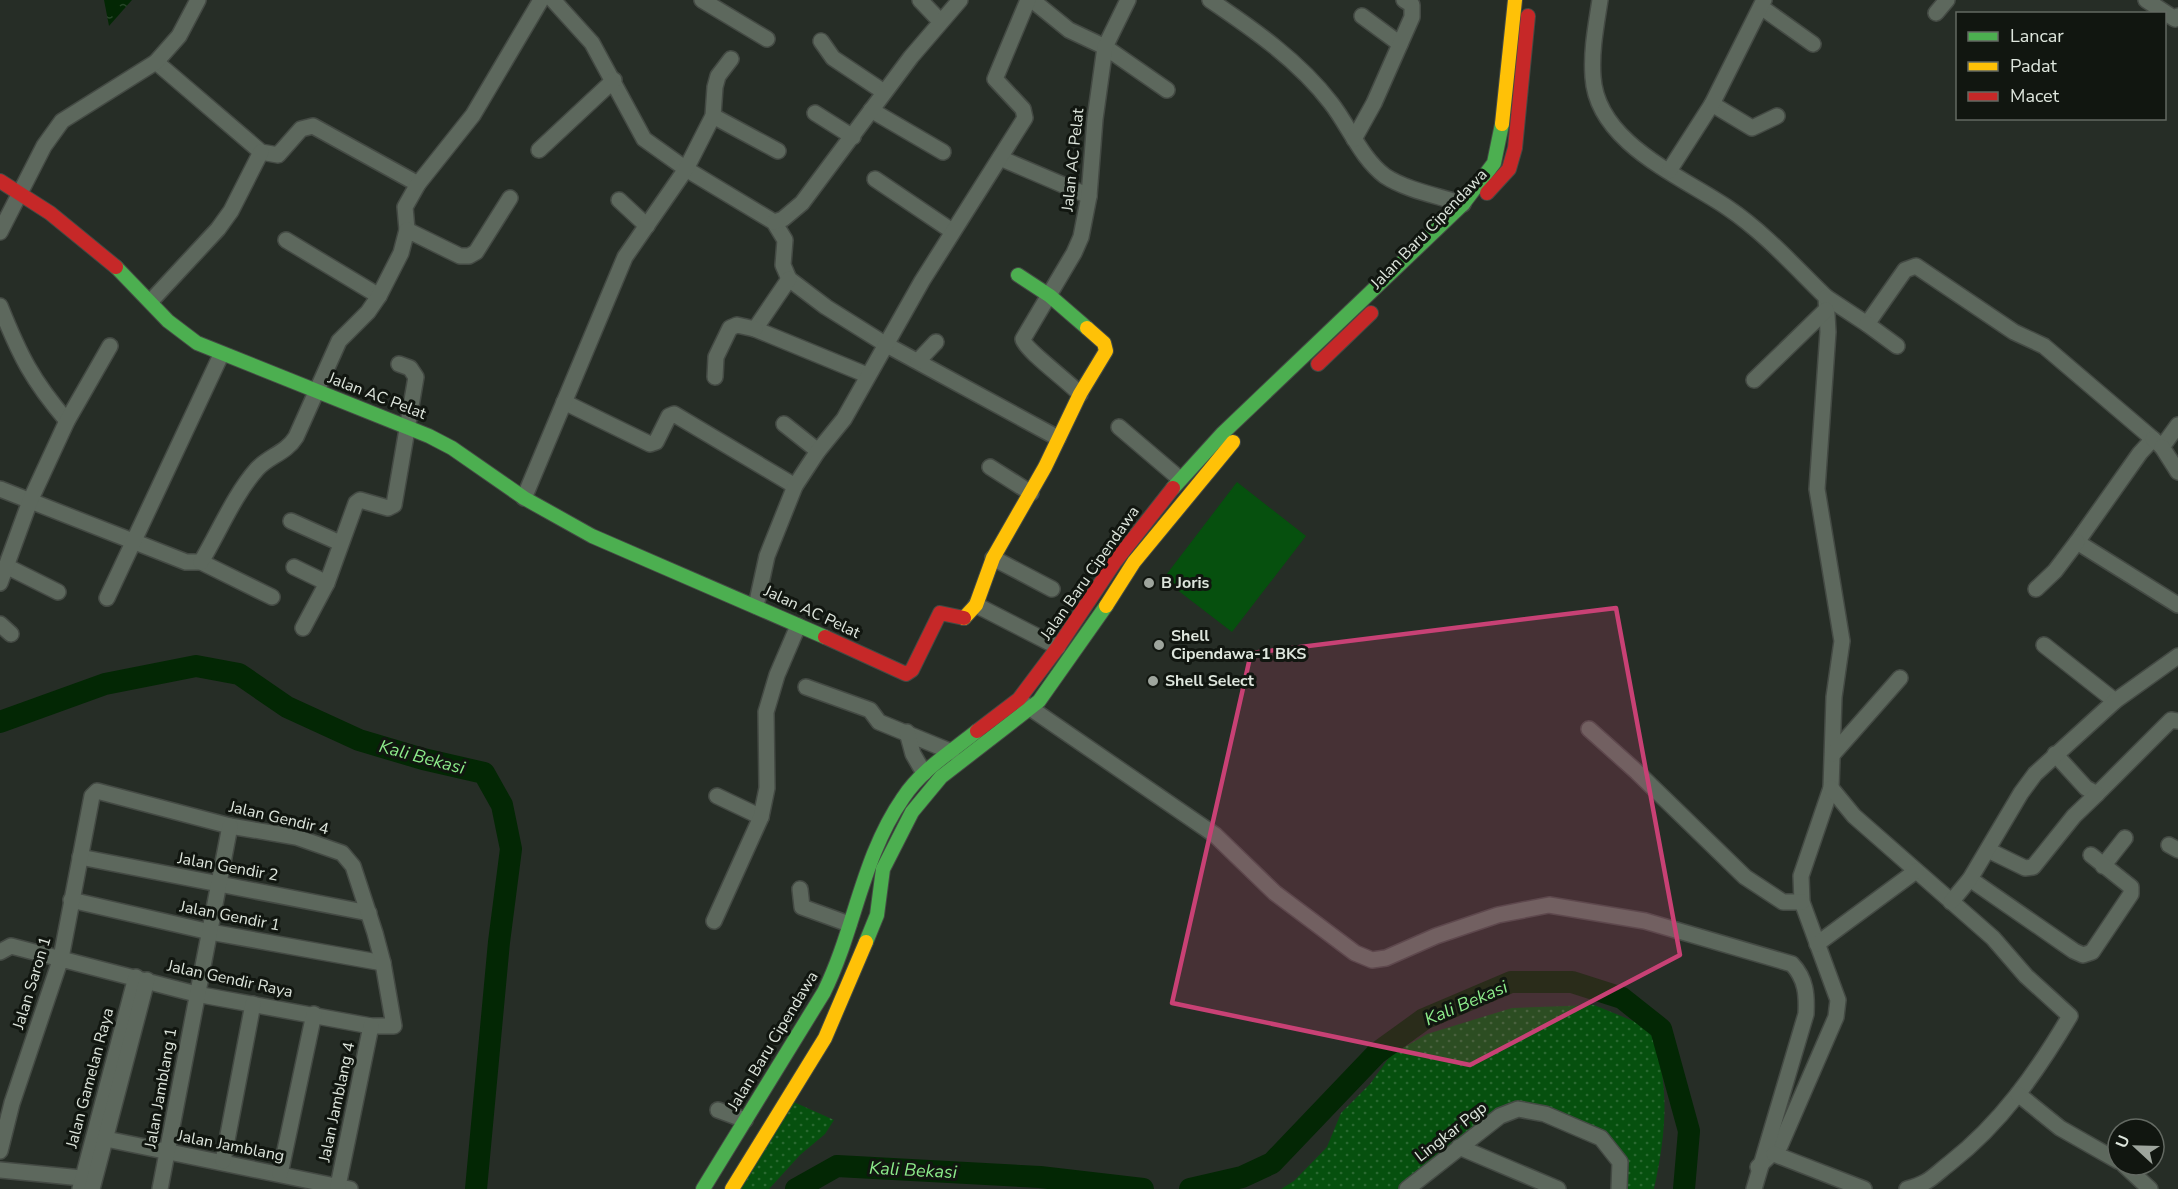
<svg xmlns="http://www.w3.org/2000/svg" width="2178" height="1189" viewBox="0 0 2178 1189" font-family="'Nunito Sans',sans-serif">
	<style>
		.grass { fill: url(#grass-dots) }
		.pitch { fill: #06500e }
		.water { fill: url(#water-ripples) }
		.lines { fill: none; stroke-linecap: round; stroke-linejoin: round }
		.river { stroke: #032704; stroke-width: 22 }
		.street-casing { stroke: #444a44; stroke-width: 18 }
		.fast-casing { stroke: #444a44; stroke-width: 16 }
		.slow-casing { stroke: #444a44; stroke-width: 16 }
		.jam-casing { stroke: #444a44; stroke-width: 16 }
		.street { stroke: #5d685d; stroke-width: 15 }
		.fast { stroke: #4caf50; stroke-width: 14 }
		.slow { stroke: #ffc107; stroke-width: 14 }
		.jam { stroke: #c62828; stroke-width: 14 }
		.marked { fill: #c84175; fill-opacity: 0.2; stroke: #c84175; stroke-width: 4.5; stroke-linejoin: round }
		.poi-dot { fill: #9ea59d; stroke: #111610; stroke-width: 2 }
		.labels { text-anchor: middle; dominant-baseline: central; stroke-width: 6; stroke-linejoin: round; paint-order: stroke }
		.street-label { font-size: 16px; fill: #dee6dd; stroke: #111610 }
		.poi-label { font-size: 16px; font-weight: bold; fill: #dee6dd; stroke: #111610; text-anchor: start }
		.water-label { font-size: 18px; font-style: italic; fill: #8ceb8a; stroke: #111610 }
	</style>
	<defs>
		<pattern id="grass-dots" width="8" height="8" patternUnits="userSpaceOnUse" patternTransform="scale(1.5)"><rect width="8" height="8" fill="#06500e"/><path d="M2 2h.1M6 6h.1" fill="none" stroke="#2a6931" stroke-width="1.8" stroke-linecap="round"/></pattern>
		<pattern id="water-ripples" width="26" height="14" patternUnits="userSpaceOnUse" patternTransform="scale(1.5)"><rect width="26" height="14" fill="#032704"/><path d="M2 4q2-2 4 0t4 0M15 11q2-2 4 0t4 0" fill="none" stroke="#274628"/></pattern>
	</defs>
	<rect width="100%" height="100%" fill="#262d26"/>
	<g class="grass">
		<path d="M1594,1005L1648,1027C1672,1080 1666,1133 1654,1189H1619L1611,1148L1518,1109L1408,1189H1281L1294,1181L1327,1147L1341,1113L1370,1084L1391,1055L1427,1034L1512,1008Z"/>
		<path d="M787,1099L834,1120L825,1134L800,1155L769,1189H732Z"/>
	</g>
	<path class="pitch" d="M1237,482L1306,536L1232,632L1163,579Z"/>
	<path class="water" d="M104,0H132L109,26Z"/>
	<g class="lines">
		<g class="river">
			<path d="M0,722L105,684L196,666L239,674L287,707L359,740L423,759L484,773L502,805L511,849L499,942L476,1189"/>
			<path d="M796,1189L837,1166L1040,1177L1143,1189"/>
			<path d="M1190,1189L1242,1177L1272,1163L1377,1053L1424,1019L1511,982H1572L1622,998L1661,1029L1689,1131L1684,1189"/>
		</g>
		<defs>
			<g id="street">
				<path d="M553,0L592,43L644,139L686,169L774,222L785,240L783,265L789,279L826,307L885,344L1058,438"/>
				<path d="M702,0L767,39"/>
				<path d="M920,0L940,21"/>
				<path d="M1032,0L1069,30L1105,47L1167,90"/>
				<path d="M1210,0C1253,29 1299,61 1331,103C1349,126 1361,158 1385,176C1406,190 1439,196 1463,204"/>
				<path d="M1600,0C1596,26 1591,51 1593,77C1597,143 1681,176 1728,208C1765,233 1795,267 1826,297L1828,332L1817,489L1842,641L1834,697L1831,788L1801,876L1802,902L1838,1000L1836,1017L1780,1146L1758,1167"/>
				<path d="M2146,0L2175,19L2178,16"/>
				<path d="M1761,7L1813,44"/>
				<path d="M1936,13L1947,0"/>
				<path d="M1362,16L1400,44"/>
				<path d="M821,41L833,58L884,92"/>
				<path d="M156,62L261,152L278,155L301,129L313,126L418,184"/>
				<path d="M1712,104L1752,128L1777,116"/>
				<path d="M871,110L943,152"/>
				<path d="M815,113L853,137"/>
				<path d="M713,116L778,151"/>
				<path d="M1354,139L1374,103L1412,17V5L1404,0"/>
				<path d="M539,150L614,80"/>
				<path d="M1000,158L1089,196"/>
				<path d="M1669,171L1712,104L1764,0"/>
				<path d="M875,179L952,231"/>
				<path d="M619,200L647,226"/>
				<path d="M774,222L783,219L802,203L911,57L960,0"/>
				<path d="M407,230L405,207L418,184L473,115L541,0"/>
				<path d="M0,232L44,146L62,121L156,62L179,36L198,0"/>
				<path d="M286,240L379,296"/>
				<path d="M789,279L755,329L867,375"/>
				<path d="M1826,297L1867,324L1905,270L1916,266L2014,332L2044,346L2153,439L2140,453L2077,542L2178,605"/>
				<path d="M151,301L218,229L231,211L261,152"/>
				<path d="M0,306C20,356 32,380 67,421"/>
				<path d="M1867,324L1897,346"/>
				<path d="M918,361L936,342"/>
				<path d="M715,377L716,357L730,328L737,325L755,329"/>
				<path d="M1754,380L1826,310"/>
				<path d="M1080,394C1069,382 1024,349 1023,339L1074,253L1081,237L1089,196L1095,119L1105,47L1128,0"/>
				<path d="M564,402L650,444L656,442L669,416L674,414L795,486"/>
				<path d="M784,424L818,451"/>
				<path d="M1119,427L1180,479"/>
				<path d="M2153,439L2162,447L2178,425"/>
				<path d="M2162,447L2178,472"/>
				<path d="M990,467L1031,493"/>
				<path d="M0,489L186,562H201L272,597"/>
				<path d="M524,498L625,257L686,169L713,116L715,87L718,76L731,59"/>
				<path d="M291,521L340,543"/>
				<path d="M993,558L1052,589"/>
				<path d="M201,562C219,532 234,495 257,469C269,456 286,453 296,437L339,341L368,312L379,296L401,253L407,230L460,256H469L476,252L510,198"/>
				<path d="M8,567L58,592"/>
				<path d="M294,567L327,583"/>
				<path d="M0,583L30,501L67,421L110,346"/>
				<path d="M2036,589L2055,571L2077,542"/>
				<path d="M107,598L221,355"/>
				<path d="M976,605L1058,647"/>
				<path d="M756,606L767,556L795,486L818,451L844,419L922,281L1025,118L1023,109L995,79L1028,0"/>
				<path d="M0,624L11,634"/>
				<path d="M303,628L327,583L356,503L360,500L388,508L394,505L416,377L410,368L399,364"/>
				<path d="M2044,645L2115,701"/>
				<path d="M806,687L870,710L879,722L952,752"/>
				<path d="M1023,703L1215,835L1275,893L1355,953L1372,960L1386,958L1436,936L1498,915L1549,905L1645,921L1792,964C1806,979 1807,995 1806,1014L1754,1189"/>
				<path d="M1589,729L1637,772L1745,877L1783,902H1802"/>
				<path d="M907,732L913,754L924,773"/>
				<path d="M1833,754L1900,678"/>
				<path d="M2055,754L2086,788L2097,794L2171,720L2178,721"/>
				<path d="M1831,788L1854,816L1993,938L2026,976L2070,1016C2037,1072 2001,1123 1950,1163C1933,1176 1930,1183 1907,1189"/>
				<path d="M717,796L761,817"/>
				<path d="M2169,845L2178,850"/>
				<path d="M1988,850L2025,868L2033,867L2074,816L2097,794"/>
				<path d="M80,857L369,913"/>
				<path d="M2103,866L2125,838"/>
				<path d="M1970,879L2074,951L2083,955L2092,952L2131,894V887L2091,855"/>
				<path d="M800,889L802,907L849,924"/>
				<path d="M71,900L210,932L383,963"/>
				<path d="M1951,902L1970,879L2021,793L2035,774L2115,701L2178,656"/>
				<path d="M714,921L761,817L767,788L766,712L777,675L798,626"/>
				<path d="M1817,944L1916,871"/>
				<path d="M0,952L11,946L196,994L371,1026H394L383,963L375,933L353,866L342,853L296,837L230,826L97,791L92,796L61,958L12,1103L0,1151"/>
				<path d="M2018,1094L2060,1128L2118,1161"/>
				<path d="M718,1110L745,1120"/>
				<path d="M106,1139L350,1189"/>
				<path d="M1459,1147L1558,1189"/>
				<path d="M1774,1154L1864,1189"/>
				<path d="M223,1161L253,1004"/>
				<path d="M2124,1165L2150,1189"/>
				<path d="M0,1170L92,1179"/>
				<path d="M280,1174L314,1014"/>
				<path d="M338,1186L371,1026"/>
				<path d="M80,1189L136,977"/>
				<path d="M92,1189L147,980"/>
				<path d="M160,1189L230,826"/>
				<path d="M1407,1189L1500,1116L1518,1109L1545,1114L1601,1138L1620,1162L1619,1189"/>
			</g>
			<g id="fast">
				<path d="M116,267L168,321L197,343L429,436L452,448L524,498L592,536L825,637"/>
				<path d="M1018,275L1050,296L1087,328"/>
				<path d="M1173,488L1223,433L1463,204L1494,163L1502,124"/>
				<path d="M866,942L877,915L883,869L912,812L941,777L1039,701L1106,606"/>
				<path d="M703,1189L824,992C855,929 862,857 903,798C921,770 951,752 977,731"/>
			</g>
			<g id="slow">
				<path d="M1502,124L1515,0"/>
				<path d="M1106,606L1134,562L1233,442"/>
				<path d="M964,618L976,605L993,558L1045,467L1080,394L1106,351L1104,343L1087,328"/>
				<path d="M732,1189L825,1038L866,942"/>
			</g>
			<g id="jam">
				<path d="M0,181L50,213L116,267"/>
				<path d="M1487,193L1509,169L1515,148L1528,16"/>
				<path d="M1318,364L1371,313"/>
				<path d="M825,637L906,674L912,670L940,613L964,618"/>
				<path d="M977,731L1019,699L1058,647L1114,563L1173,488"/>
			</g>
		</defs>
		<use href="#street" class="street-casing"/>
		<use href="#fast" class="fast-casing"/>
		<use href="#slow" class="slow-casing"/>
		<use href="#jam" class="jam-casing"/>
		<use href="#street" class="street"/>
		<use href="#fast" class="fast"/>
		<use href="#slow" class="slow"/>
		<use href="#jam" class="jam"/>
	</g>
	<path class="marked" d="M1616,608L1680,955L1470,1065L1172,1003L1251,653Z"/>
	<g class="poi-dot">
		<circle cx="1149" cy="583" r="6"/>
		<circle cx="1159" cy="645" r="6"/>
		<circle cx="1153" cy="681" r="6"/>
	</g>
	<g class="labels">
		<g class="street-label">
			<text transform="translate(1073 160) rotate(-84)">Jalan AC Pelat</text>
			<text transform="translate(1429 229) rotate(-46)">Jalan Baru Cipendawa</text>
			<text transform="translate(377 396) rotate(21)">Jalan AC Pelat</text>
			<text transform="translate(1090 573) rotate(-55)">Jalan Baru Cipendawa</text>
			<text transform="translate(812 612) rotate(25)">Jalan AC Pelat</text>
			<text transform="translate(279 818) rotate(13)">Jalan Gendir 4</text>
			<text transform="translate(228 867) rotate(10)">Jalan Gendir 2</text>
			<text transform="translate(230 916) rotate(11)">Jalan Gendir 1</text>
			<text transform="translate(230 979) rotate(12)">Jalan Gendir Raya</text>
			<text transform="translate(32 983) rotate(-73)">Jalan Saron 1</text>
			<text transform="translate(773 1041) rotate(-59)">Jalan Baru Cipendawa</text>
			<text transform="translate(90 1078) rotate(-75)">Jalan Gamelan Raya</text>
			<text transform="translate(161 1088) rotate(-80)">Jalan Jamblang 1</text>
			<text transform="translate(337 1102) rotate(-78)">Jalan Jamblang 4</text>
			<text transform="translate(1451 1132) rotate(-38)">Lingkar Pgp</text>
			<text transform="translate(231 1146) rotate(11)">Jalan Jamblang</text>
		</g>
		<g class="poi-label">
			<text x="1161" y="583">B Joris</text>
			<text x="1171" y="636">Shell<tspan x="1171" dy="18">Cipendawa-1 BKS</tspan></text>
			<text x="1165" y="681">Shell Select</text>
		</g>
		<g class="water-label">
			<text transform="translate(422 757) rotate(15)">Kali Bekasi</text>
			<text transform="translate(1466 1003) rotate(-23)">Kali Bekasi</text>
			<text transform="translate(913 1170) rotate(3)">Kali Bekasi</text>
		</g>
	</g>
	<rect x="1956" y="12" width="210" height="108" fill="#111610" stroke="#636962" stroke-width="1.5"/>
	<rect x="1968" y="32" width="30" height="9" fill="#4caf50" stroke="#636962" stroke-width="1.5"/>
	<text x="2010" y="42" font-size="18" fill="#dee6dd">Lancar</text>
	<rect x="1968" y="62" width="30" height="9" fill="#ffc107" stroke="#636962" stroke-width="1.5"/>
	<text x="2010" y="72" font-size="18" fill="#dee6dd">Padat</text>
	<rect x="1968" y="92" width="30" height="9" fill="#c62828" stroke="#636962" stroke-width="1.5"/>
	<text x="2010" y="102" font-size="18" fill="#dee6dd">Macet</text>
	<g transform="translate(2136 1147) rotate(292)"><circle r="28" fill="#111610" stroke="#636962" stroke-width="1.5"/>
	<path d="M0-4.5L10 22L0 15L-10 22Z" fill="#9ea59d"/>
	<text y="-9" font-size="16" font-weight="bold" text-anchor="middle" fill="#dee6dd">U</text>
	</g>
</svg>
